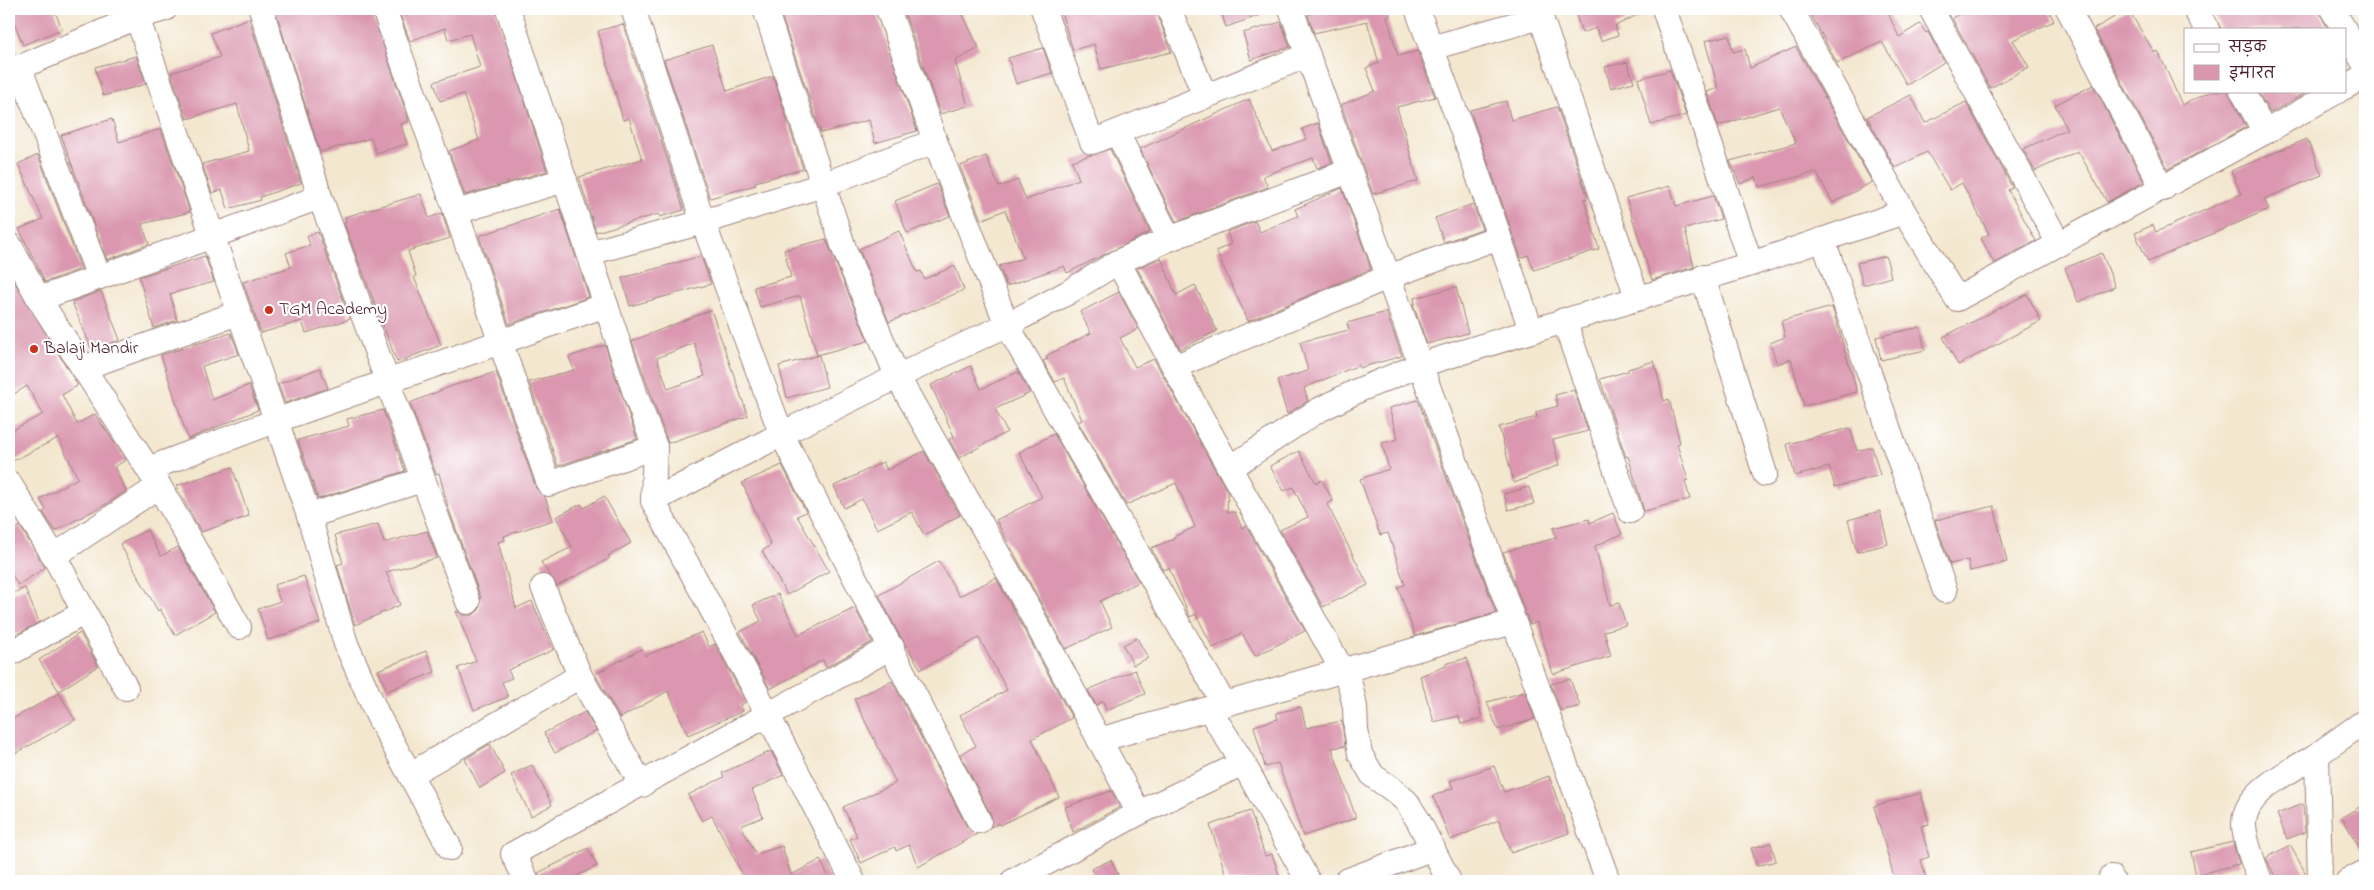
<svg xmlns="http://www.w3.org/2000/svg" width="2374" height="890" viewBox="0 0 2374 890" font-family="'Indie Flower','Playpen Sans Deva',sans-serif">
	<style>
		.building { fill: #da97af; fill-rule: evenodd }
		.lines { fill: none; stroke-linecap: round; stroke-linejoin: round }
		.minor-casing { stroke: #9e837d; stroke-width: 26 }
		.minor { stroke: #fff; stroke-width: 24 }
		.poi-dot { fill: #c8321e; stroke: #fff; stroke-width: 2 }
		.labels { text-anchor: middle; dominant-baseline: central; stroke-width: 4.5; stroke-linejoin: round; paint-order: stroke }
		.poi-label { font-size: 18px; fill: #4a1f2b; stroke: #fff; text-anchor: start }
	</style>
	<rect width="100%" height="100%" fill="#fff"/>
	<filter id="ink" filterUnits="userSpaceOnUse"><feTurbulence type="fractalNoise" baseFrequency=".02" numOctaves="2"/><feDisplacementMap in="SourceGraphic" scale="10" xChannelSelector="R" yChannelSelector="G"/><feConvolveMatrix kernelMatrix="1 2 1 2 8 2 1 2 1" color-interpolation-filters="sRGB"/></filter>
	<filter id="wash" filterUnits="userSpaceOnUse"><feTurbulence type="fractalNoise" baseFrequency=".0096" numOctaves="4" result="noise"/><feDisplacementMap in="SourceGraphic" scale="20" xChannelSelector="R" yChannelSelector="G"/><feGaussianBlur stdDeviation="1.12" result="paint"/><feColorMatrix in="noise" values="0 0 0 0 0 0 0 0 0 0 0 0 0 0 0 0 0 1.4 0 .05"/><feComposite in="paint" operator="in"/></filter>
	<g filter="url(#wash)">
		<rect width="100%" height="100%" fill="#f3e7cf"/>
		<g id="blocks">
			<g class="building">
				<path d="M9,9H54L62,29L23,45Z"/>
				<path d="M275,9H371L409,121L401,124L407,144L376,153L371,138L320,152Z"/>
				<path d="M398,9H495L547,171L465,195L449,151L479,140L463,94L440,101L434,82L480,67L470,34L448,40L445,28L410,41Z"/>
				<path d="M779,9H875L917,131L875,143L869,120L821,133Z"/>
				<path d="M903,9H960L979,48L955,61L968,106L940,114Z"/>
				<path d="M1060,9H1156L1171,52L1101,69L1094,44L1073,50Z"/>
				<path d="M1220,9H1271L1272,11L1226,27Z"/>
				<path d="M1310,9H1389L1390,16L1387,17L1398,56L1418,51L1435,97L1397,107L1418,181L1373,194L1341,105L1375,91L1366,68L1379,63L1367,21L1314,33L1308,15L1311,14Z"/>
				<path d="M1574,9H1649L1615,26L1618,35L1601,41L1596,28L1582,33Z"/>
				<path d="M1808,9H1886L1899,37L1920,24L1926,33L1928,32L1944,62L1907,85L1882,42L1837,63Z"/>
				<path d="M1968,9H2048L2054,21L2013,40L2029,67L1990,88L1952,18Z"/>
				<path d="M2128,9L2154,52L2158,51L2182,105L2212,91H2228L2246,127L2168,169L2094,29Z"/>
				<path d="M2211,9H2318L2328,29H2221Z"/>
				<path d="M249,18L301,183L260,197L261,200L228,209L222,190L212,193L202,164L249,151L237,104L187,119L171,73L220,57L211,33Z"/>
				<path d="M1281,22L1290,47L1251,60L1243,33Z"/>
				<path d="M623,24L684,210L660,217L659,214L596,232L579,177L642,159L629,118L623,120L598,31Z"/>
				<path d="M1729,35L1733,52L1745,49L1750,68L1796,47L1872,182L1833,203L1816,172L1759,187L1756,177L1740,184L1730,161L1796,143L1779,107L1718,126L1707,92L1718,88L1705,41Z"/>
				<path d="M712,45L727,91L773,76L803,169L755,182L756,185L710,198L664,60Z"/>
				<path d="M1043,48L1052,73L1016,84L1008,58Z"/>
				<path d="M136,56L146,84L103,96L95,67Z"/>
				<path d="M1627,62L1634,82L1611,88L1605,67Z"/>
				<path d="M1670,70L1686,115L1651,125L1638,79Z"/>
				<path d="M2093,85L2144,182L2107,202L2078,151L2035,171L2023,149L2067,129L2055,105Z"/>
				<path d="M2258,91H2309L2270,113Z"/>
				<path d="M1911,95L1925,123L1966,102L2012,187L2008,190L2036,241L1994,263L1981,238L1989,234L1962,183L1950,190L1927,152L1895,168L1867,117Z"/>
				<path d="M1249,99L1272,151L1306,139L1302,129L1318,123L1332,163L1317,168L1313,158L1263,176L1268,187L1176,222L1140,149Z"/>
				<path d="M1506,101L1511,120L1557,107L1588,198L1584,199L1599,249L1534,270L1528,255L1521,258L1470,110Z"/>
				<path d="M112,119L119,142L161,129L190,212L142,224L149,244L107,260L61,135Z"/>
				<path d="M2307,139L2322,175L2264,199L2269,209L2148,262L2135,233L2153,225L2156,232L2241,194L2231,171Z"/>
				<path d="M1110,149L1150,232L1067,273L1064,266L1007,286L999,266L1023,258L1005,210L981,220L960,166L986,156L999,187L1018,180L1026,200L1079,179L1072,161Z"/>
				<path d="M38,155L81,269L45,282L19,229L43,219L18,164Z"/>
				<path d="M937,184L950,216L907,233L895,201Z"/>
				<path d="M1670,186L1676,206L1713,196L1721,219L1685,229L1694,267L1652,280L1626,198Z"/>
				<path d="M1342,188L1371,269L1248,321L1216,251L1231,244L1227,232L1255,221L1260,232L1298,216L1295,209Z"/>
				<path d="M421,194L429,218L442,213L450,238L408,251L416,276L414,277L441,345L397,362L344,223L346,222L345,217Z"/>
				<path d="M1473,204L1482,229L1444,242L1435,218Z"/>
				<path d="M560,209L589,297L509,324L479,236Z"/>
				<path d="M899,231L917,272L921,271L924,279L955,266L964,290L889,322L859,249Z"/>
				<path d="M318,232L350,319L306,333L302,321L261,333L243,282L291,267L286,253L310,245L307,236Z"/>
				<path d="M826,239L868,341L817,355L800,296L760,307L754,287L791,277L784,250Z"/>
				<path d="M2102,253L2115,287L2078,302L2065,268Z"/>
				<path d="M205,256L214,282L170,294L177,320L154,328L139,277Z"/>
				<path d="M701,256L711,284L630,306L622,278Z"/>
				<path d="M1886,256L1891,277L1863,285L1857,263Z"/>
				<path d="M1161,258L1176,295L1195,285L1217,331L1180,349L1137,268Z"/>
				<path d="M13,280L77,384V386L62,395L77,424L95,414L126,460L114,467L126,491L108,503L55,531L43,512L46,510L40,499L78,478L58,438L9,463V432L43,414L27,386L9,397V283Z"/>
				<path d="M1456,287L1468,333L1427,344L1413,304H1415L1414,298Z"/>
				<path d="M101,291L120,340L92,350L72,302Z"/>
				<path d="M1119,292L1138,329L1120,338L1135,367L1154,359L1228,493L1227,512H1235L1242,528L1246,526L1305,631L1255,656L1242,633L1213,648L1196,614L1190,617L1169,568L1163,570L1151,548L1174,539L1173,537L1195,527L1176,483L1126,505L1078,422L1082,420L1064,378L1055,382L1043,361L1048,359L1046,356L1091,333L1080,312Z"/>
				<path d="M2027,294L2041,321L1958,365L1943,337Z"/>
				<path d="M1832,307L1857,392L1804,406L1791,359L1777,364L1770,343L1785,337L1781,321Z"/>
				<path d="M711,310L748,416L668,443L632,341ZM694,343L705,376L668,389L657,358Z"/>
				<path d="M1386,312L1402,356L1359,368V365L1304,388L1308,401L1287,414L1277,380L1308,371L1300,342L1349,330L1347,323Z"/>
				<path d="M1920,327L1925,350L1881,360L1876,337Z"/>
				<path d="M231,333L239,354L202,366L212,400L249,385L258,410L188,439L161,355Z"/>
				<path d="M605,345L637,439L558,466L529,382L574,370L569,357Z"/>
				<path d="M819,355L827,387L787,398L779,366Z"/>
				<path d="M1654,361L1664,401L1669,399L1680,443L1677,444L1688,480L1685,481L1690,499L1644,511L1628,456L1626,457L1600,379L1628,371V369Z"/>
				<path d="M971,366L981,389L1018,372L1030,393L995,409L1007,432L959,458L949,439L954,437L953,434L931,385Z"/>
				<path d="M320,368L328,388L285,403L278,384Z"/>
				<path d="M496,372L536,488L545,497L553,520L504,536L505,540L498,542L516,608L532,601L553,650L508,670L512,678L502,682L508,697L474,710L458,668L476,661L456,611L465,615H473L479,610L481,598L448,507L439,473L436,474L410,403L452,386Z"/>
				<path d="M1574,390L1588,431L1553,440L1559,465L1514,483L1499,427L1537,417L1536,412L1558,406L1555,395Z"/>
				<path d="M1418,400L1496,613L1415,636L1398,587L1405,585L1388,533L1380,535L1360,479L1389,469L1382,443L1398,439L1389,408Z"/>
				<path d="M383,410L405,471L318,499L298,440L349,426L347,419Z"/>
				<path d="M1850,428L1857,451L1872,447L1880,475L1835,487L1829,467L1795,476L1787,444Z"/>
				<path d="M1054,434L1139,582L1100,601L1112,627L1066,649L996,520L1042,497L1019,452Z"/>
				<path d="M924,451L960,515L924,535L912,512L877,529L862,499L844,508L834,486L883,462L887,470Z"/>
				<path d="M1299,451L1316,483L1322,480L1333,501L1327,504L1368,585L1323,607L1280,530L1308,517L1293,487L1284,491L1270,466Z"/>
				<path d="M782,465L806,512L797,516L829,571L787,595L762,551L771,545L742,483Z"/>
				<path d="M232,467L249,516L201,532L176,486Z"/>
				<path d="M1529,487L1534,504L1508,510L1504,494Z"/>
				<path d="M604,496L631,543L608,556L610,558L557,586L541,562L572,547L556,517L581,504L584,508Z"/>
				<path d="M1994,506L2007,562L1970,571L1968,560L1950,564L1935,520Z"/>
				<path d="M1880,511L1888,544L1857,552L1848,520Z"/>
				<path d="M1613,513L1622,534L1595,546L1610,605L1619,603L1626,625L1604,631L1611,656L1553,674L1537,622L1530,625L1503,552L1556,538L1553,528L1589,519L1590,523Z"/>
				<path d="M378,524L384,543L427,531L437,558L386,572L400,605L355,625L337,565L343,563L335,535Z"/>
				<path d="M20,526L45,568L18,585L9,570V533Z"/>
				<path d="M147,530L161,556L178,547L215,612L175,635L160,609L158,611L120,544Z"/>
				<path d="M939,561L959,596L996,578L1072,718L1032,739L1059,797L1000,825L999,823L991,827V815L960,754L976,746L960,715L1007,690L979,638L921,669L898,633L879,595Z"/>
				<path d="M304,576L320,623L268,640L258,609L280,601L274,585Z"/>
				<path d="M25,588L39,622L16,635L9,618V595Z"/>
				<path d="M778,594L798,635L855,608L872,642L826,667L823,660L770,689L740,632L761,621L753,605Z"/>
				<path d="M702,632L709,647L715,644L746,702L740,705L743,711L688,735L668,691L620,718L595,674L642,649L645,656Z"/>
				<path d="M80,633L98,666L59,691L39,660Z"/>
				<path d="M1137,638L1148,658L1133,665L1123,645Z"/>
				<path d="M426,651L435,672L387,691L378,670Z"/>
				<path d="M1467,658L1482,718L1461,724L1459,716L1434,722L1420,676L1446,666L1445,664Z"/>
				<path d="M1135,670L1145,694L1106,710L1103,701L1096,705L1088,690Z"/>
				<path d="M1570,679L1580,706L1561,711L1551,684Z"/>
				<path d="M892,681L967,827L977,834L918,867L909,845L896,851L895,847L861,863L850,839L857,836L843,807L896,783L854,699Z"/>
				<path d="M1525,692L1535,719L1498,730L1487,702Z"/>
				<path d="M59,693L75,720L9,757V721Z"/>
				<path d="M1301,707L1306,728L1342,721L1345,746L1332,748L1356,818L1303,836L1278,763L1265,767L1254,726L1278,719L1276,713Z"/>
				<path d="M585,712L596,731L555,753L544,733Z"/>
				<path d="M490,744L505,773L480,788L465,759Z"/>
				<path d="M771,751L783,775L752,790L763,817L741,826L756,854L782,846L791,875L820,860L831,881H746L712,816L702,821L688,795L724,777L722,773Z"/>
				<path d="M532,765L552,805L531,816L511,775Z"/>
				<path d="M1494,766L1504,792L1549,776L1569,833L1511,853L1499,820L1450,840L1433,796L1453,788L1450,781Z"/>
				<path d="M1111,791L1120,807L1073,832L1065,807Z"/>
				<path d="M1921,793L1929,824L1921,826L1929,857L1921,860L1927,881H1895L1874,806Z"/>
				<path d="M2303,804L2305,832L2287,839L2277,814Z"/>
				<path d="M2365,804V858L2342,817Z"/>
				<path d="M1250,811L1265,856L1272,854L1281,881H1228L1210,825Z"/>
				<path d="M2233,842L2239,864L2196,875L2191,852Z"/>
				<path d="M1771,843L1776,861L1757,866L1751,848Z"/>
				<path d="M2290,845L2306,874L2291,881H2277L2266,858Z"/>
				<path d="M588,848L597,866L567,881H541L538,873Z"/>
				<path d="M1111,860L1121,881H1097L1091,869Z"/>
			</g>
		</g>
	</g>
	<g filter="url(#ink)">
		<use href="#blocks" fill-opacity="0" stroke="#9e837d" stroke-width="1"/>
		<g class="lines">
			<defs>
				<g id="minor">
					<path d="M384,9L456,212L549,484L655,447"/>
					<path d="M508,9L637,399L655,447L653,501L751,682L853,881"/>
					<path d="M633,9L703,222L781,433L979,821"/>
					<path d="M765,9L845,251L897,376L1014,582L1139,813"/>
					<path d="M1043,9L1092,142L1308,55"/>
					<path d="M1169,9L1205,96"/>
					<path d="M1291,9L1608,881"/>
					<path d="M1417,9L1467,143L1531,330"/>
					<path d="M1538,9L1637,297"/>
					<path d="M1664,9L1751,264"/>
					<path d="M1791,9L1904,212L1957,299L2265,132L2242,91"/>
					<path d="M1931,9L2059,244"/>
					<path d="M2068,9L2163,189"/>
					<path d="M2195,9L2207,29"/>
					<path d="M2332,9L2344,29"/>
					<path d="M137,17L309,516L346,644L378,716L450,848"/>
					<path d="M2345,31L2365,65"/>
					<path d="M1431,48L1541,17"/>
					<path d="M19,66L99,277"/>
					<path d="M9,72L137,17L165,9"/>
					<path d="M2345,87L2365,76"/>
					<path d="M1117,132L1169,239"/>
					<path d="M2265,132L2338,91"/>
					<path d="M320,197L468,602"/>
					<path d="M456,212L565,180"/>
					<path d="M1823,240L1945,591"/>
					<path d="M9,244L39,299L159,486L54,556"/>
					<path d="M589,253L703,222L823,185L935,141"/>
					<path d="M1118,262L1194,404L1350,684L1355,707L1356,730L1360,754L1373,776L1392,789L1406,801L1418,820L1449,881"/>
					<path d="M1703,277L1765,474"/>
					<path d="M39,299L320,197L261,9"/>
					<path d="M1564,320L1630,511"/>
					<path d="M1174,367L1388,277L1499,237"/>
					<path d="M83,368L238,313"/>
					<path d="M1230,468L1317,411L1359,390L1420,365L1751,264L1904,212"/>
					<path d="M148,469L275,421L606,305"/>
					<path d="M9,483L54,556L126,688"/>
					<path d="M159,486L239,627"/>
					<path d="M653,501C770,439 887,380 1007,325L935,141L888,9"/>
					<path d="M309,516L422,480"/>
					<path d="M543,587L580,676L642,785"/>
					<path d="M9,654L85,612"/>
					<path d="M1224,704L1007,325L1067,293L1118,262L1169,239L1349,171"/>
					<path d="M1209,709L1243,763L1308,881"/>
					<path d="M1099,740L1513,622"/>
					<path d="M411,774L580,676"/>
					<path d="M2111,877L2113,881"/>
					<path d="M527,881L513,854L892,647"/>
					<path d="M1013,881L1139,813L1243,763"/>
					<path d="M1346,881L1433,848"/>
					<path d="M2260,881C2254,864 2245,843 2244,825C2243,791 2292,771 2317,755"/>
					<path d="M2320,881L2317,755L2365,721"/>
					<path d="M2348,881L2365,872"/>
				</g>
			</defs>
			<use href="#minor" class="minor-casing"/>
			<use href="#minor" class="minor"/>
		</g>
	</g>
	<g class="poi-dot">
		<circle cx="269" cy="310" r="5"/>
		<circle cx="34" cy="349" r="5"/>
	</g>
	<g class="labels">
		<g class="poi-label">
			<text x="279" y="310">TGM Academy</text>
			<text x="44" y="349">Balaji Mandir</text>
		</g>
	</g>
	<rect width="2374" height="890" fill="none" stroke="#fff" stroke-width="30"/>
	<rect x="2184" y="28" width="162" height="65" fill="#ffffff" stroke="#b7a5aa"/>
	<rect x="2194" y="44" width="25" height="8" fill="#ffffff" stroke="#b7a5aa"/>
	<text x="2229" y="52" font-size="15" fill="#4a1f2b">सड़क</text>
	<rect x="2194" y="65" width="25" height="15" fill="#da97af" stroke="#b7a5aa"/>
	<text x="2229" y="78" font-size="15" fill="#4a1f2b">इमारत</text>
</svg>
